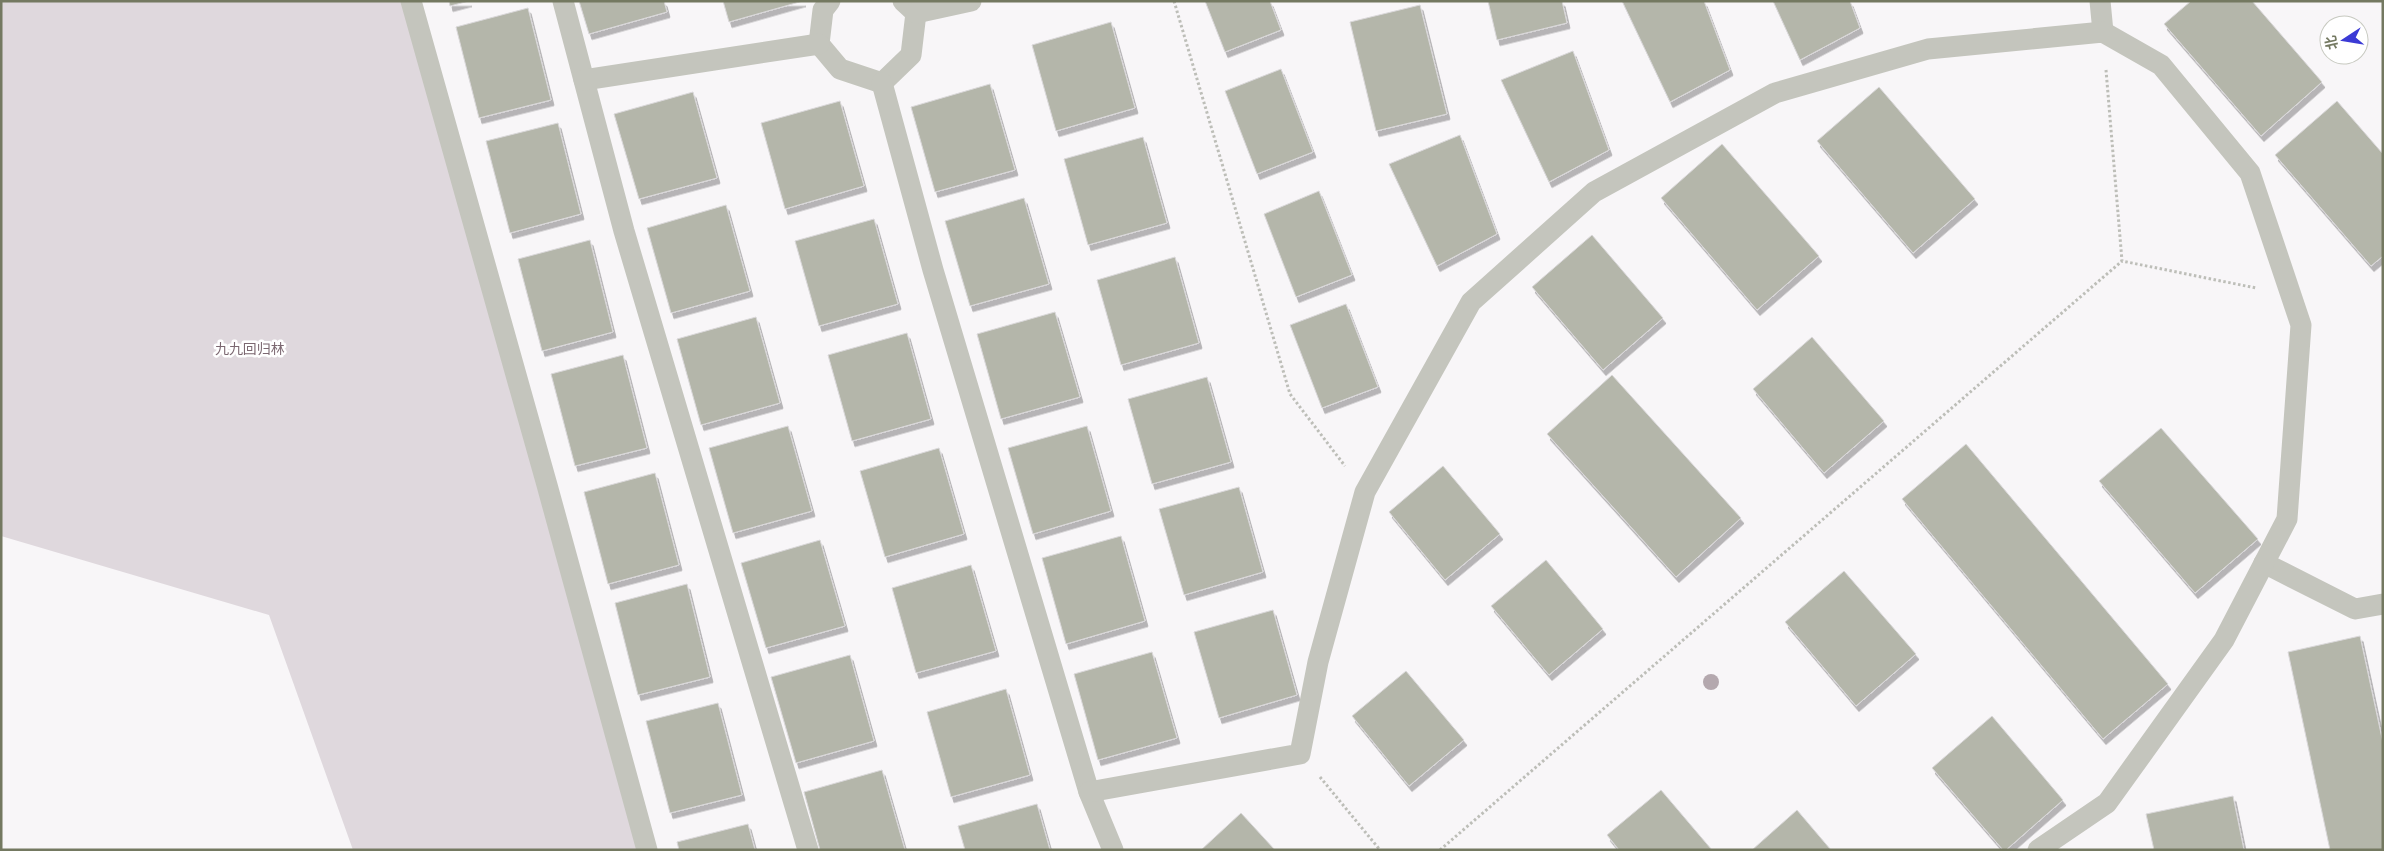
<svg xmlns="http://www.w3.org/2000/svg" width="2384" height="851" viewBox="0 0 2384 851" font-family="'Titillium Web','Noto Sans SC',sans-serif">
	<style>
		.green { fill: #dfd8dd }
		.building { fill: #b4b6aa; stroke: #dad8da; filter: url(#shadow) }
		.lines { fill: none; stroke-linecap: round; stroke-linejoin: round }
		.path { stroke: #bdbeb8; stroke-width: 3; stroke-dasharray: 2.5 2.5; stroke-linecap: butt }
		.lane { stroke: #c4c5bd; stroke-width: 21 }
		.tree { fill: #b4a8ae }
		.labels { text-anchor: middle; dominant-baseline: central; stroke-width: 5; stroke-linejoin: round; paint-order: stroke }
		.park-label { font-size: 14px; fill: #7c6871; stroke: #fff }
	</style>
	<defs>
		<filter id="shadow"><feDropShadow dx="3" dy="5.5" stdDeviation="0" flood-color="#0004"/></filter>
	</defs>
	<rect width="100%" height="100%" fill="#f8f6f8"/>
	<path class="green" d="M1,1H411L647,850H353L269,615L1,536Z"/>
	<g class="building">
		<path d="M449,1H469L450,6Z"/>
		<path d="M579,1H664L667,12L589,34Z"/>
		<path d="M723,1H803L729,22Z"/>
		<path d="M1205,1H1270L1281,30L1225,52Z"/>
		<path d="M1488,1H1562L1567,23L1497,40Z"/>
		<path d="M1622,1H1704L1730,70L1670,102Z"/>
		<path d="M1773,1H1850L1860,28L1800,60Z"/>
		<path d="M2191,1H2252L2322,82L2261,136L2164,24Z"/>
		<path d="M1420,5L1447,114L1376,131L1350,22Z"/>
		<path d="M528,8L551,100L479,118L456,27Z"/>
		<path d="M1111,22L1135,108L1056,131L1032,45Z"/>
		<path d="M1573,51L1609,150L1549,182L1501,80Z"/>
		<path d="M1281,69L1313,152L1257,174L1225,91Z"/>
		<path d="M990,84L1015,170L935,192L911,107Z"/>
		<path d="M1879,87L1975,199L1913,253L1817,141Z"/>
		<path d="M693,92L717,178L639,199L614,114Z"/>
		<path d="M840,101L864,186L785,209L761,123Z"/>
		<path d="M2337,101L2383,154V256L2371,266L2275,155Z"/>
		<path d="M558,123L581,214L510,233L486,141Z"/>
		<path d="M1460,135L1497,234L1437,266L1389,164Z"/>
		<path d="M1143,137L1167,223L1088,245L1064,159Z"/>
		<path d="M1722,144L1819,256L1757,310L1661,198Z"/>
		<path d="M1319,191L1352,275L1296,297L1264,214Z"/>
		<path d="M1024,198L1049,284L970,306L945,221Z"/>
		<path d="M726,205L750,291L671,313L647,228Z"/>
		<path d="M874,219L898,304L819,326L795,241Z"/>
		<path d="M1592,235L1663,318L1603,370L1532,287Z"/>
		<path d="M590,240L613,332L542,351L518,259Z"/>
		<path d="M1175,257L1199,343L1121,365L1097,280Z"/>
		<path d="M1346,304L1378,387L1322,408L1290,325Z"/>
		<path d="M1055,312L1080,397L1001,419L977,334Z"/>
		<path d="M756,317L780,403L701,425L677,339Z"/>
		<path d="M907,333L931,419L852,441L828,355Z"/>
		<path d="M1812,337L1884,421L1824,473L1753,389Z"/>
		<path d="M623,355L647,448L575,466L551,374Z"/>
		<path d="M1612,375L1741,518L1676,577L1547,434Z"/>
		<path d="M1207,377L1231,462L1152,484L1128,399Z"/>
		<path d="M788,426L812,511L733,533L709,448Z"/>
		<path d="M1087,426L1111,511L1033,534L1008,448Z"/>
		<path d="M2161,428L2258,539L2195,593L2099,481Z"/>
		<path d="M1966,444L2168,684L2103,739L1902,499Z"/>
		<path d="M939,448L964,534L885,557L860,471Z"/>
		<path d="M1443,466L1500,534L1445,580L1389,512Z"/>
		<path d="M655,473L679,565L608,584L584,492Z"/>
		<path d="M1239,487L1263,572L1184,595L1159,509Z"/>
		<path d="M1121,536L1145,621L1066,644L1042,558Z"/>
		<path d="M820,540L845,626L766,648L741,563Z"/>
		<path d="M1546,560L1603,629L1549,675L1491,606Z"/>
		<path d="M971,565L996,651L916,673L892,588Z"/>
		<path d="M1844,571L1916,654L1856,706L1785,622Z"/>
		<path d="M687,584L710,677L638,695L615,603Z"/>
		<path d="M1273,610L1297,695L1219,718L1194,632Z"/>
		<path d="M2360,636L2383,743V850H2330L2288,652Z"/>
		<path d="M1152,652L1177,738L1098,760L1074,674Z"/>
		<path d="M850,655L874,741L796,763L771,677Z"/>
		<path d="M1406,671L1464,740L1409,786L1352,716Z"/>
		<path d="M1006,689L1030,775L951,797L927,712Z"/>
		<path d="M718,703L742,795L670,813L646,721Z"/>
		<path d="M1992,716L2063,800L2006,850H2003L1932,768Z"/>
		<path d="M882,770L905,850H820L804,792Z"/>
		<path d="M1661,790L1712,850H1619L1607,835Z"/>
		<path d="M2233,796L2244,850H2154L2146,814Z"/>
		<path d="M1037,804L1050,850H965L958,826Z"/>
		<path d="M1797,810L1831,850H1752Z"/>
		<path d="M1241,813L1275,850H1201Z"/>
		<path d="M748,824L755,850H679L677,842Z"/>
	</g>
	<g class="lines">
		<g class="path">
			<path d="M1174,1L1290,394L1345,466"/>
			<path d="M2106,70L2122,261L2256,288"/>
			<path d="M1320,777L1380,850"/>
			<path d="M1440,850L2122,261"/>
		</g>
		<g class="lane">
			<path d="M411,1L547,485L647,850"/>
			<path d="M563,1L624,231L808,850"/>
			<path d="M830,1L823,10L819,44L840,69L882,83L911,55L916,13L903,1"/>
			<path d="M2100,1L2103,32"/>
			<path d="M916,13L971,1"/>
			<path d="M584,80L819,44"/>
			<path d="M882,83L933,270L1089,792L1113,850"/>
			<path d="M2264,563L2355,609L2383,604"/>
			<path d="M1089,792L1300,754L1318,662L1365,492L1471,302L1594,192L1775,93L1928,49L2103,32L2161,65L2250,173L2301,325L2287,519L2224,640L2107,803L2038,850"/>
		</g>
	</g>
	<circle class="tree" cx="1711" cy="682" r="8"/>
	<g class="labels">
		<g class="park-label">
			<text x="250" y="348">九九回归林</text>
		</g>
	</g>
	<rect width="2384" height="851" fill="none" stroke="#747961" stroke-width="5"/>
	<g transform="translate(2344 40) rotate(258)"><circle r="24" fill="#ffffff" stroke="#c7c9c0"/>
	<path d="M0-4L9 19L0 12L-9 19Z" fill="#3b3ad5"/>
	<text y="-8" font-size="14" font-weight="bold" text-anchor="middle" fill="#747961">北</text>
	</g>
</svg>
